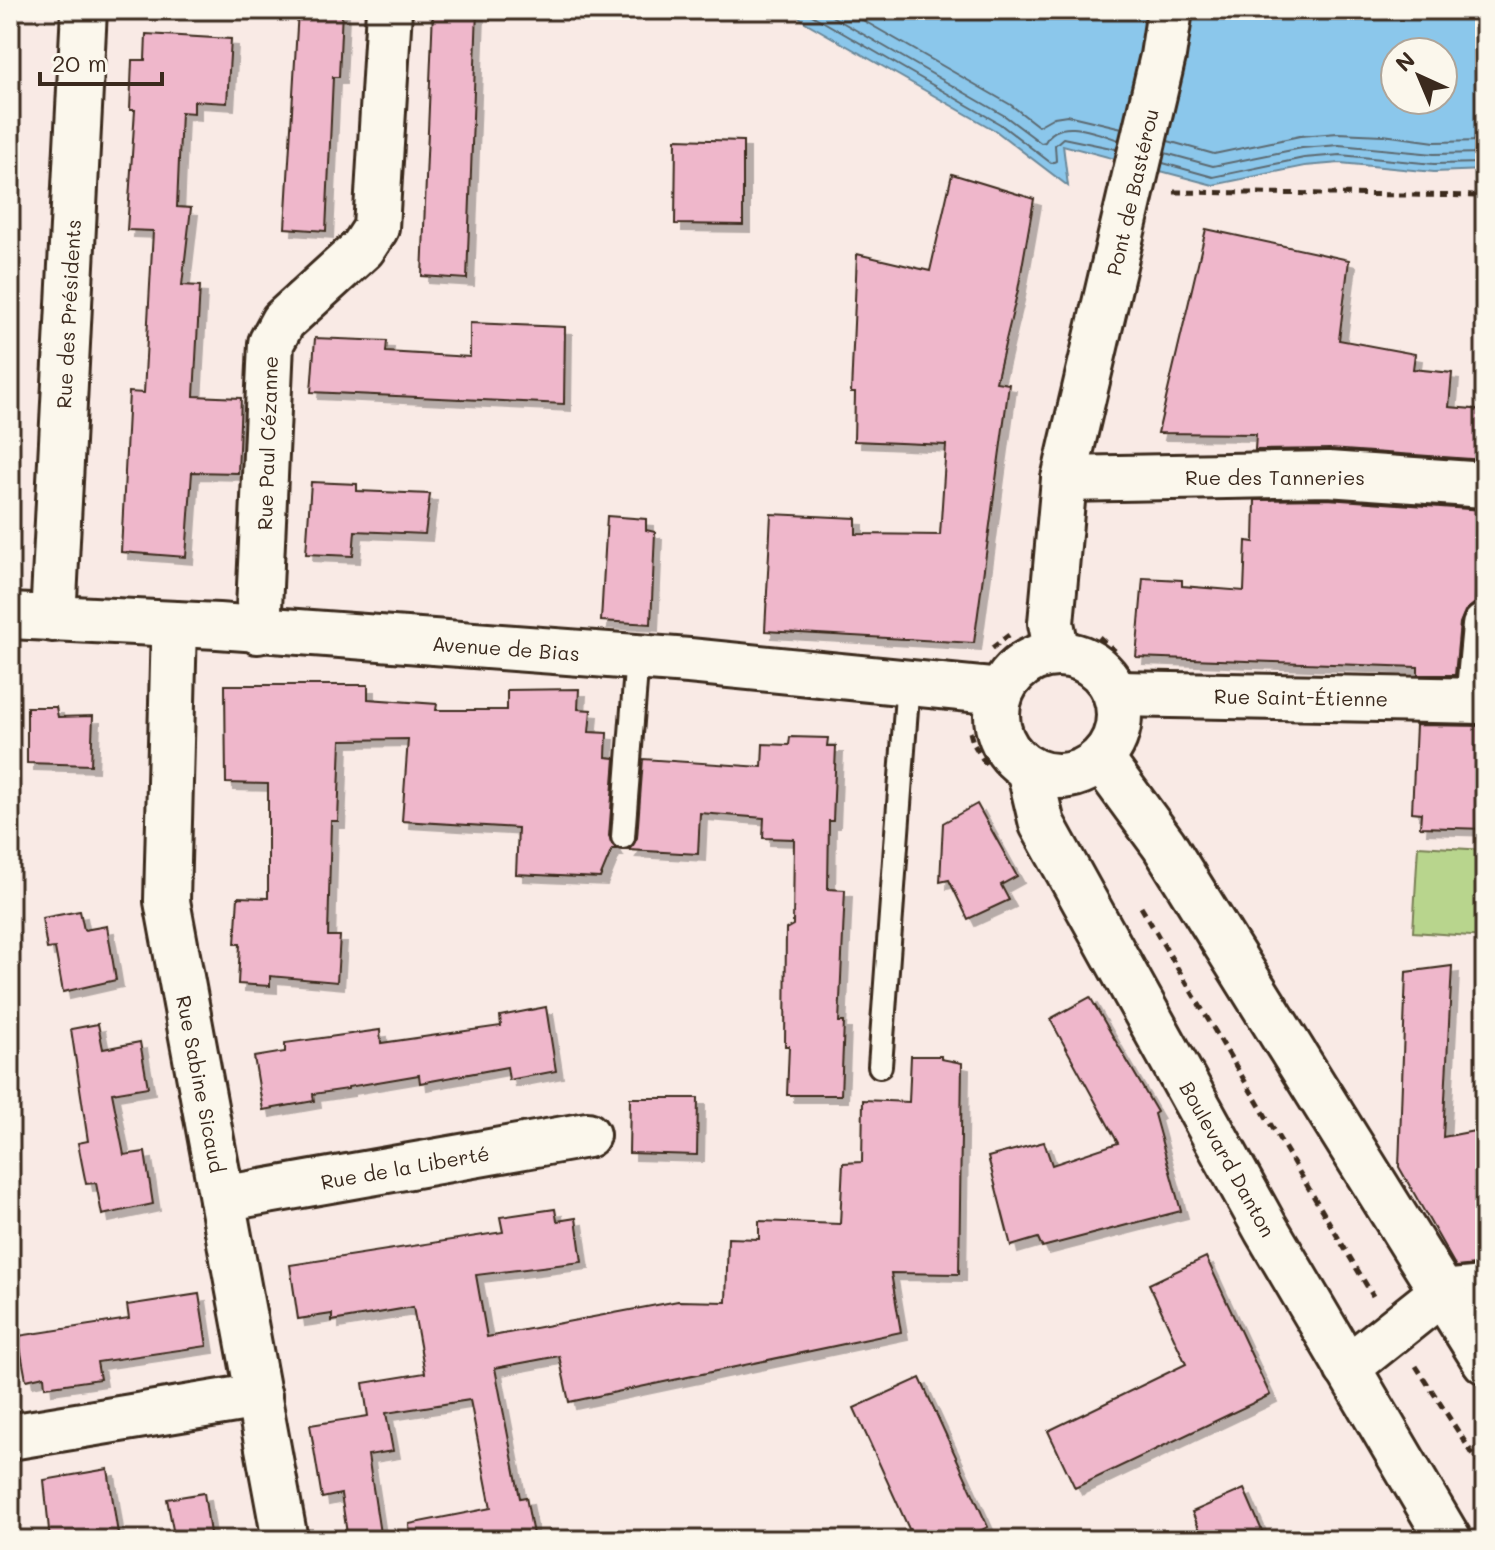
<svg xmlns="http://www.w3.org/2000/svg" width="1495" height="1550" viewBox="0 0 1495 1550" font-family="Mali,sans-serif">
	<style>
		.green { fill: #b8d58d; stroke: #7a8056; stroke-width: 2 }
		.water { fill: #8bc7eb; stroke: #6b8899; stroke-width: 2; fill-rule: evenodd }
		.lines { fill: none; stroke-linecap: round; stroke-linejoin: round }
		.shore { stroke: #5b6970; stroke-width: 2 }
		.building { fill: #efb7cb; stroke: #3b2a1e; stroke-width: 2; filter: url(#shadow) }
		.service-casing { stroke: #3b2a1e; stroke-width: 28 }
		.minor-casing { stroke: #3b2a1e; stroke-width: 50 }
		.tertiary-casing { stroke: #3b2a1e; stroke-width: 50 }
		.secondary-casing { stroke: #3b2a1e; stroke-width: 50 }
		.path { stroke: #3b2a1e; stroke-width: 5; stroke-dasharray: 8 6; stroke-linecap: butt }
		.service { stroke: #fbf7ec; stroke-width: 22 }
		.minor { stroke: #fbf7ec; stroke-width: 44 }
		.tertiary { stroke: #fbf7ec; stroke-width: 44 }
		.secondary { stroke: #fbf7ec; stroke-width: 44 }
		.labels { text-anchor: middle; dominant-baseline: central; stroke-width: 8; stroke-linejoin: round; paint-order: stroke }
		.street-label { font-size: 20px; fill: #3b2a1e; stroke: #fbf7ec }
	</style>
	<defs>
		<filter id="shadow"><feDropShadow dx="7" dy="7" stdDeviation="0" flood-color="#0004"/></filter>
	</defs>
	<rect width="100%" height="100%" fill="#f9eae5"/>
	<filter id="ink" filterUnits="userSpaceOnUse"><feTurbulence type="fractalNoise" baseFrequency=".0125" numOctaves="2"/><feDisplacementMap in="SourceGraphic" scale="16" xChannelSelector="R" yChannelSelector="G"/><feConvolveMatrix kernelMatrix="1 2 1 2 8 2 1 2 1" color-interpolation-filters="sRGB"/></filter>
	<g filter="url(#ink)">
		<path class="green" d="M1418,846L1485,850V937L1413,932Z"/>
		<path class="water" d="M791,10H1485V170L1434,172L1340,163L1305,166L1213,185L1063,145L1068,186L996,131L805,22ZM1395,52H1443V100H1395Z"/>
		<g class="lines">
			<g class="shore">
				<path d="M803,10L1000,124L1051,163L1056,161L1055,145L1063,138L1116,149"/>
				<path d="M821,10L1005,116L1041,143L1045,142C1059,116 1096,133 1119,140"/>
				<path d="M845,10L1011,105L1038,126L1054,117L1067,115L1122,128"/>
				<path d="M1168,141L1214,154L1300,136L1338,133L1383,135L1435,142L1485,141"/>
				<path d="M1165,153L1213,166L1302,148L1339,145L1434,154L1485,153"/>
				<path d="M1163,163L1213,177L1304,158L1340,155L1434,164L1485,163"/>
			</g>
		</g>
		<g class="building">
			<path d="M298,10H342L339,77H333L326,231L285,228Z"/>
			<path d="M433,10H477L467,279L422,276Z"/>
			<path d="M146,34L231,39L227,103L194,101V113L181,112L177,207L191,208L182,285L200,286L194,396L241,398L238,473L192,472L186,557L121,552L129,392L144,393L153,231L127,230L135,110H130L132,60H145Z"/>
			<path d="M676,139L743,141V225L675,224Z"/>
			<path d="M952,174L1034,199L1018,290L996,382L1009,384L974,643L765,631L771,514L856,518V534L940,535L946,445L854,441L855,393H851L857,254L930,271Z"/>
			<path d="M1206,229L1349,260L1339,340L1415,354L1413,369L1452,373L1449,407L1485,410V460L1330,449L1255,450L1256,434L1158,433Z"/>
			<path d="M470,323L565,327L564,404L311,392L315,338L387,341L386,352L470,357Z"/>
			<path d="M311,482L357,484V491L430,494L425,534L355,531L353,556L306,554Z"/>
			<path d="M1327,499L1483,510L1475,603L1465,611L1460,623L1455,675H1418V667L1136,657L1143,578L1182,580V586L1244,591L1246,541L1254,542L1255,500Z"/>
			<path d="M607,516L646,519V530L655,532L651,624L601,621Z"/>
			<path d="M225,685H368V699L437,704L436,710H507V690L579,689L578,709L591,710L589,732L607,733L606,757L615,758L609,836L616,849H612L600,878L516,874L518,828L402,821L408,739L341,740L338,821H331L328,936H340L337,982L270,976V986L238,984L240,944H235L238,897L268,898V784L226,783Z"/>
			<path d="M27,707H56L58,717L93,716L91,765L27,763Z"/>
			<path d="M1416,725L1485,726V829L1420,827L1421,813L1412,812Z"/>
			<path d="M790,737L828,738L827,746H836L833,821H829L828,889L845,890L839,1022H844L841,1095H787L789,1046H785L786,929L793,925L794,839L763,838L764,818L700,813L698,854L629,850L637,838L643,759L762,767L763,744L789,745Z"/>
			<path d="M977,804L1017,876L1001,885L1009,900L968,919L949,880L940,882L943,823Z"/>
			<path d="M80,911L84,930L107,926L116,980L63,992L55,948L47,949L42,918Z"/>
			<path d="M1452,966L1443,1137L1485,1129V1264L1456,1267L1399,1167L1406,972Z"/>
			<path d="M1090,997L1157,1112L1154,1114L1181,1211L1042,1247L1038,1238L1011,1246L988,1157L1044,1142L1052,1165L1118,1143L1050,1019Z"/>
			<path d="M546,1007L556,1071L509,1080L507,1067L420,1083L419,1075L348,1087V1089L313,1094L314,1101L263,1110L254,1057L285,1052V1043L380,1030L381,1043L501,1026L500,1016Z"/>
			<path d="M98,1024L103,1049L140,1042L148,1087L112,1093L124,1155L145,1152L153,1204L102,1215L96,1183L86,1184L82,1164L78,1143L88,1141L71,1029Z"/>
			<path d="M911,1056H941V1059L962,1063L959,1274L891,1273L901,1332L569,1402L559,1356L495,1368L520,1498L526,1497L534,1540H410L409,1524L491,1508L470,1400L386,1413L393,1451L368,1455L381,1540H348L341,1494L322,1498L310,1425L368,1416L363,1383L425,1373L413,1307L332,1321V1314L298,1319L290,1265L503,1232L500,1217L555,1209L557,1221L576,1218L582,1262L476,1275L487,1337L678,1301L726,1302L728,1238L759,1239V1221L840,1224L843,1163L862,1162L863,1100L909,1102Z"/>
			<path d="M630,1098H698L697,1155L629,1153Z"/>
			<path d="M1206,1257L1270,1395L1075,1488L1048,1431L1186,1364L1149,1284Z"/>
			<path d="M199,1294L207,1346L97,1362L100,1379L45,1387L44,1376L26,1380L18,1336L129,1319L127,1305Z"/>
			<path d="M920,1378L988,1527L961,1540H914L854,1408Z"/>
			<path d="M108,1469L118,1534L84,1540H50L44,1480Z"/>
			<path d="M1244,1489L1266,1540H1204L1192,1512Z"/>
			<path d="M204,1493L211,1540H175L167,1499Z"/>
		</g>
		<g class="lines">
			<defs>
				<g id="service">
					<path d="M623,837L637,657"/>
					<path d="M880,1066L908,681"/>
				</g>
				<g id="minor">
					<path d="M1064,479L1328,474L1485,485"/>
					<path d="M53,619L84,10"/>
					<path d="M174,624L167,901L285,1540"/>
					<path d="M258,631L271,343L283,321L363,248L376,228L389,10"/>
					<path d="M1117,694L1485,701"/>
					<path d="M1478,701L1485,626"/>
					<path d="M222,1199L587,1135"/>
					<path d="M1347,1368L1441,1293L1485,1289"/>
					<path d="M10,1437L259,1396"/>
				</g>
				<path id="tertiary" d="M10,616L218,626L689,661L1001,692"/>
				<g id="secondary">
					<path d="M1057,653L1051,623L1064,479L1163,56L1170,10"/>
					<circle cx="1058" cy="715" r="61"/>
					<path d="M1101,759L1164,845L1485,1361"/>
					<path d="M1029,769L1042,824L1266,1229L1449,1540"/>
				</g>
			</defs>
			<use href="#service" class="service-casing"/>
			<use href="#minor" class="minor-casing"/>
			<use href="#tertiary" class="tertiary-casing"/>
			<use href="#secondary" class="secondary-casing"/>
			<g class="path">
				<path d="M1174,192L1485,196"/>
				<path d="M1099,637L1115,651"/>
				<path d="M992,648L1009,635"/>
				<path d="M970,732L973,743L987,766"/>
				<path d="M1141,907L1373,1296"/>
				<path d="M1416,1366L1485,1473"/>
			</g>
			<use href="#service" class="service"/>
			<use href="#minor" class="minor"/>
			<use href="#tertiary" class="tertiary"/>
			<use href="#secondary" class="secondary"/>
		</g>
	</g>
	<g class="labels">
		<g class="street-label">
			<text transform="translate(1132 192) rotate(-77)">Pont de Bastérou</text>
			<text transform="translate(68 314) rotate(-87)">Rue des Présidents</text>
			<text transform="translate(267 443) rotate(-88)">Rue Paul Cézanne</text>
			<text x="1275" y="477">Rue des Tanneries</text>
			<text transform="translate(506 648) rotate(4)">Avenue de Bias</text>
			<text transform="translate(1301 697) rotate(1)">Rue Saint-Étienne</text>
			<text transform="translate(201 1084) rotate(79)">Rue Sabine Sicaud</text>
			<text transform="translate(1228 1159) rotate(61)">Boulevard Danton</text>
			<text transform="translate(405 1167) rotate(-10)">Rue de la Liberté</text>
		</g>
	</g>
	<rect width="1495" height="1550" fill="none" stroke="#fbf7ec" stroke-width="40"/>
	<rect x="20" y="20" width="1455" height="1510" fill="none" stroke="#3b2a1e" stroke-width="3" filter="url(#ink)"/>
	<g transform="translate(1419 76) rotate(316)"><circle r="38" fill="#fbf7ec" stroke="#aea59a" stroke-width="2"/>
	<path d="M0-6L14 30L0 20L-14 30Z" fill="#3b2a1e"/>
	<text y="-12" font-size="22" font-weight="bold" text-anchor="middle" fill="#3b2a1e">N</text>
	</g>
	<path d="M40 72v12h122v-12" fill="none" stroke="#3b2a1e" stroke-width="4"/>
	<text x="52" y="72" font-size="24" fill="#3b2a1e" stroke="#fbf7ec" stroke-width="6" paint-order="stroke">20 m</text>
</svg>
